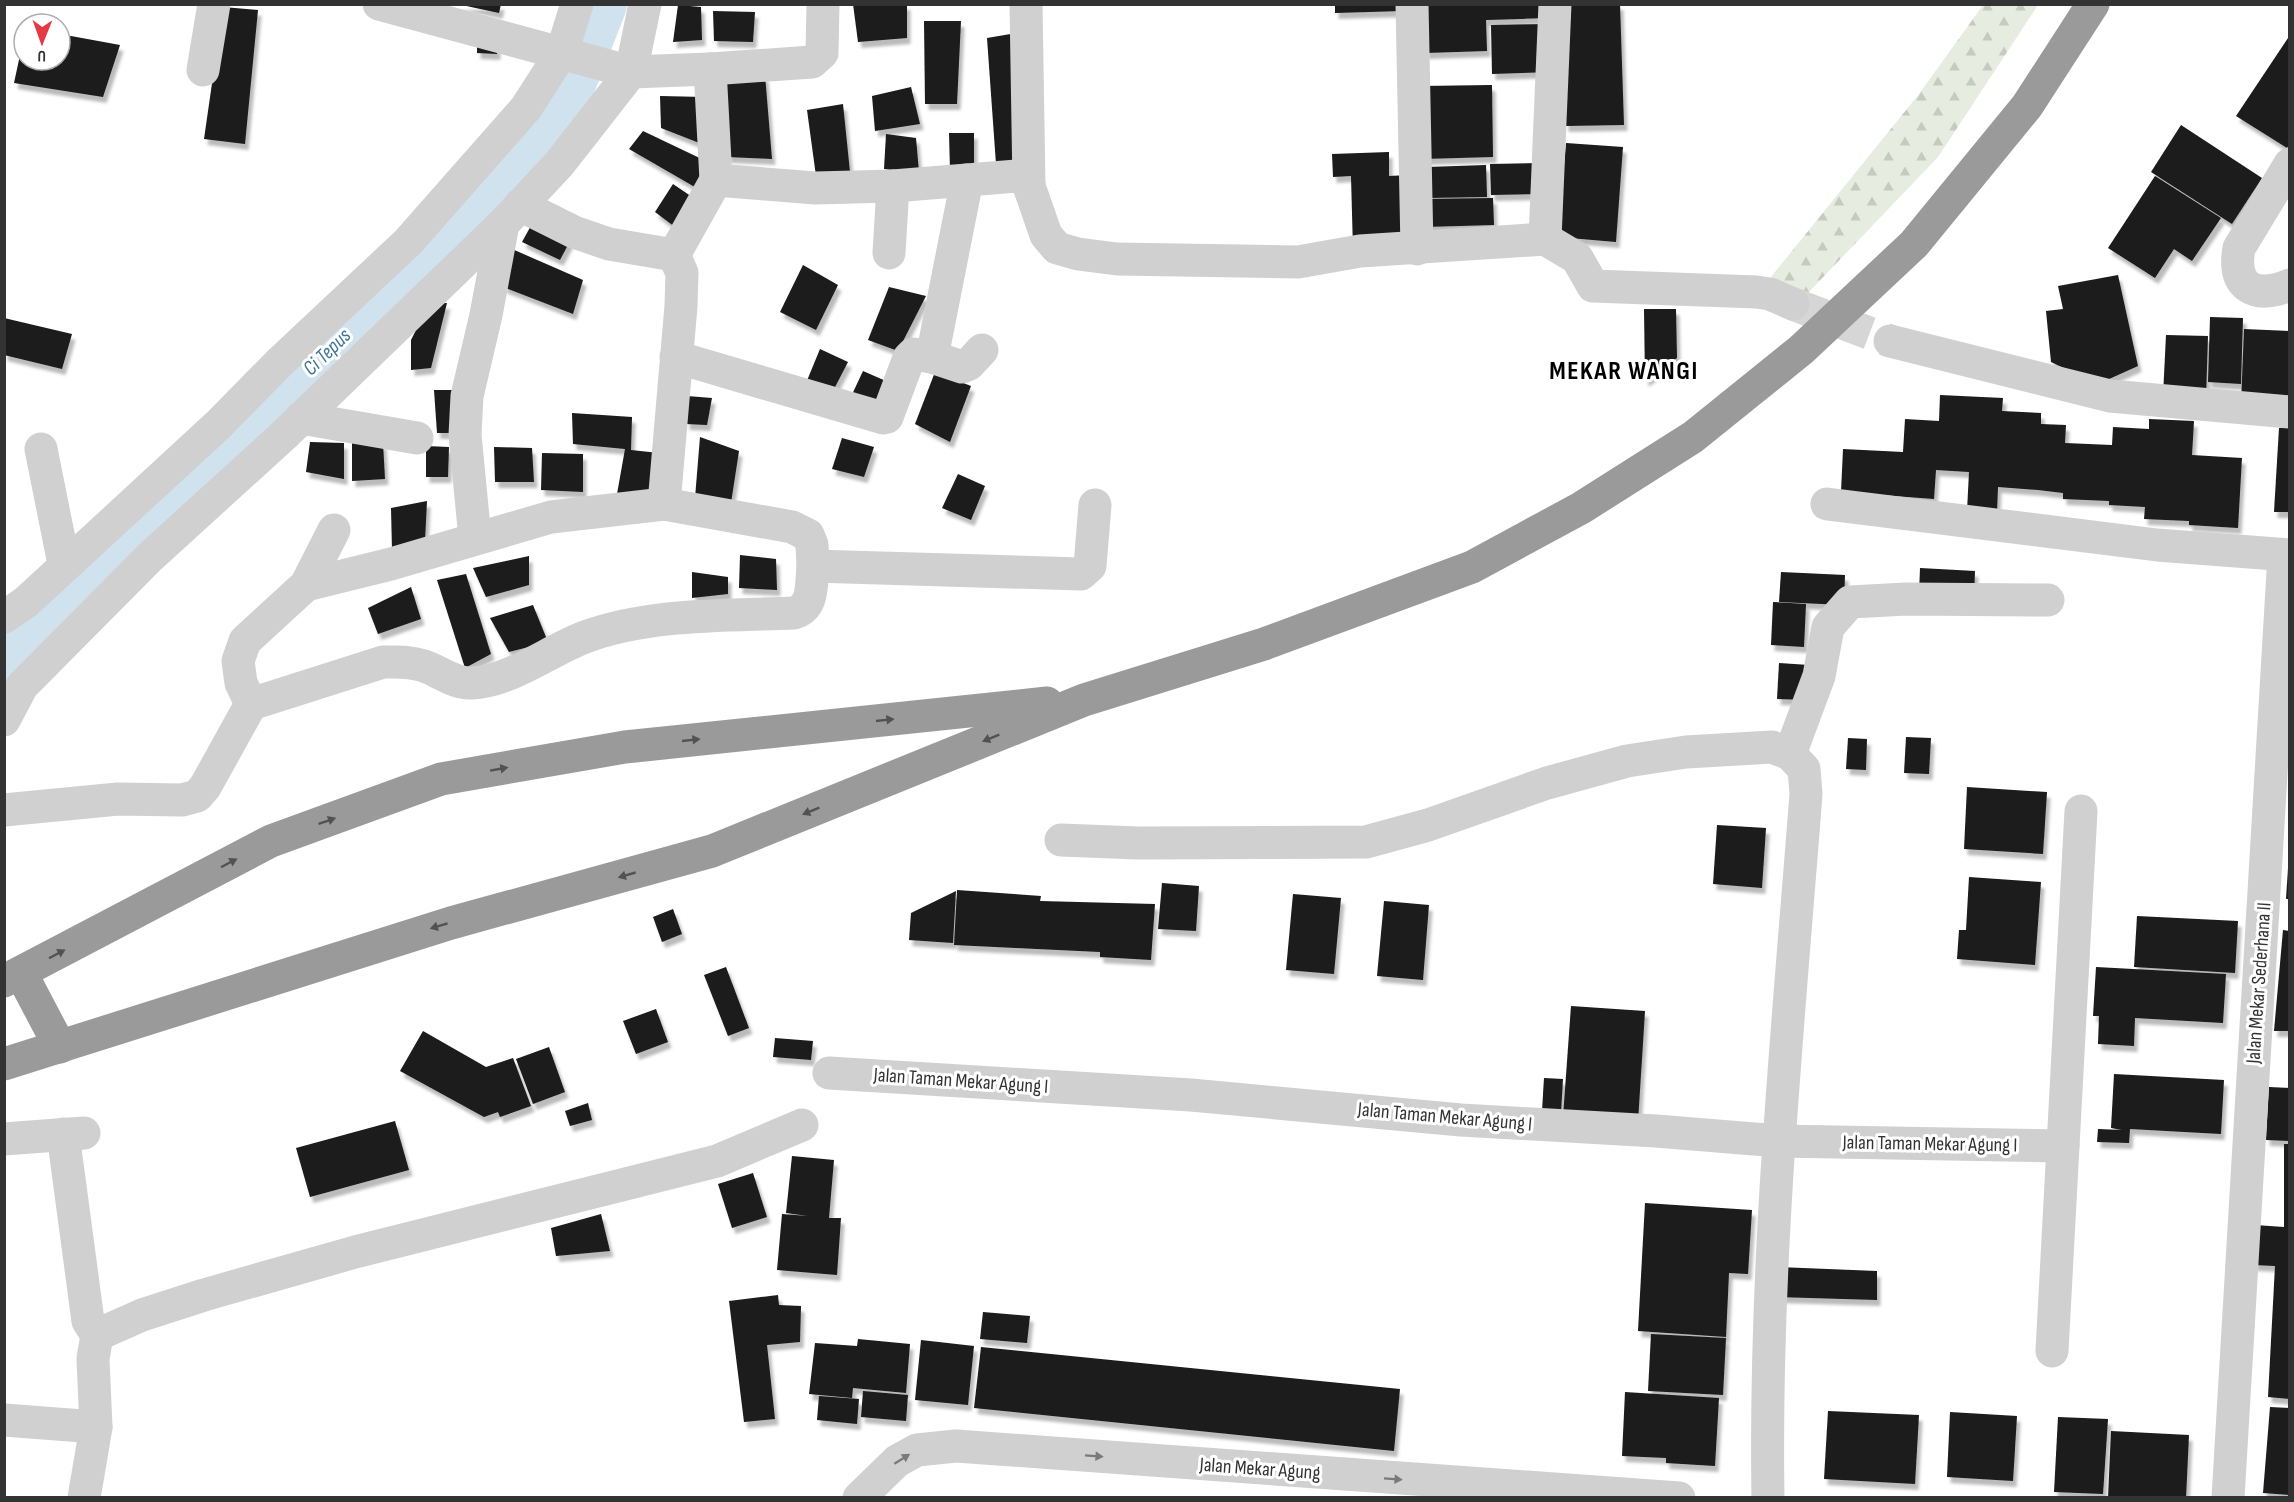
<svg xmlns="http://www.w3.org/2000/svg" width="2294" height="1502" viewBox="0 0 2294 1502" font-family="'Sofia Sans Condensed',sans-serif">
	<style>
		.forest { fill: url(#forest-firs) }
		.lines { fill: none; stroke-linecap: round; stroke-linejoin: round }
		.river { stroke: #cfe2ee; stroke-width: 56 }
		.building { fill: #1a1a1a; filter: url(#shadow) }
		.minor-tunnel { stroke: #d6d6d6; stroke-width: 33; stroke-dasharray: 33 16; stroke-linecap: butt }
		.minor { stroke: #d0d0d0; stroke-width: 33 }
		.motorway { stroke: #9a9a9a; stroke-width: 33 }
		.oneway { fill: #525252 }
		.oneway2 { fill: #7a7a7a }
		.labels { text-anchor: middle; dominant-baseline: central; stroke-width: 6; stroke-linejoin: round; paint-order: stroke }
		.street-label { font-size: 20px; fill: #333; stroke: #fff }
		.water-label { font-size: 21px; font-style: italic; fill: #3f7597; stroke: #fff }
		.district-label { font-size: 26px; font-weight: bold; letter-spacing: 1.5px; fill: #000; stroke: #fff }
	</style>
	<defs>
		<pattern id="forest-firs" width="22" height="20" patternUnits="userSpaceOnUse" patternTransform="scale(1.5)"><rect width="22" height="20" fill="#e6ecdf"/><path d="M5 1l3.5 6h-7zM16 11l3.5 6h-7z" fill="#c6cbc0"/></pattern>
		<filter id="shadow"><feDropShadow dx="3.5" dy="6" stdDeviation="1.5" flood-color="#0004"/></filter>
	</defs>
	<rect width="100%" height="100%" fill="#fff"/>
	<path class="forest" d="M1983,5H2038L1938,157L1807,294L1771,277L1919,94Z"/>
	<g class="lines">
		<path class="river" d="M4,664L427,256L555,116L599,4"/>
	</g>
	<g class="building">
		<path d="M457,4H501L499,13Z"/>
		<path d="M853,4H907V38L858,42Z"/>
		<path d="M1335,4H1404V11L1335,13Z"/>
		<path d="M1421,4H1549V18L1486,20L1487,51L1425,53Z"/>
		<path d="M1562,4H1620L1624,125L1565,126Z"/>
		<path d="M678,5L701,7L702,40L673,42Z"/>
		<path d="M223,7L258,10L245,144L204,139Z"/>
		<path d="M713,11L755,12L753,42L714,41Z"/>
		<path d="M924,21H961L957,104H925Z"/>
		<path d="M1549,24L1551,72L1492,74L1491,25Z"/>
		<path d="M1023,32L1028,164H996L987,38Z"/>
		<path d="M60,34L120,45L103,97L14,83L23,41L24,60H60Z"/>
		<path d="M2290,35V143L2287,148L2236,116Z"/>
		<path d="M477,36L497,37V54L477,53Z"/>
		<path d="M765,75L772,159L727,157L725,77Z"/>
		<path d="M1492,85L1493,157L1423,159L1421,86Z"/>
		<path d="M911,87L920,124L875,131L872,96Z"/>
		<path d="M660,96L705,97L707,146L661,128Z"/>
		<path d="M843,104L850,172L816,176L807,110Z"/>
		<path d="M2181,125L2262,178L2232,224L2151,172Z"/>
		<path d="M643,131L708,162L700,190L629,149Z"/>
		<path d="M949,133H974V170L950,171Z"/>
		<path d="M886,134L916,138L919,172L884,169Z"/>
		<path d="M1566,143L1623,147L1616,242L1558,237Z"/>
		<path d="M1389,152V176L1409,175L1411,249L1353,250L1351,176L1333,177L1332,154Z"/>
		<path d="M1540,163L1541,194L1491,195L1490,164Z"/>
		<path d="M1486,165L1487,197L1427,198V167Z"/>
		<path d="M2155,176L2221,218L2192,261L2174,249L2155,278L2108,248Z"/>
		<path d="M673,184L701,203L679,230L655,212Z"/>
		<path d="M1493,198L1494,225L1424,227L1423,199Z"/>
		<path d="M533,222L570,241L560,260L522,242Z"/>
		<path d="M512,249L583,280L573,314L503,287Z"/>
		<path d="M803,265L838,285L816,330L780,312Z"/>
		<path d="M2118,275L2138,366L2098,384L2051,362L2046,311L2063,309L2058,286Z"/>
		<path d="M889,287L926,296L898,351L868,340Z"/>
		<path d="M447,303L431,368L411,370V340L429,304Z"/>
		<path d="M1644,309H1676L1677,358L1645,381Z"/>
		<path d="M2210,317L2243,318L2241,384L2208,382Z"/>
		<path d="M4,318L72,334L62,369L4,355Z"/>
		<path d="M2244,329L2290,331V406L2241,404Z"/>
		<path d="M2166,335L2208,336L2206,398L2163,396Z"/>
		<path d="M820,349L848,362L833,391L806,383Z"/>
		<path d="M863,371L895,385L882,415L849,401Z"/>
		<path d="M935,372L971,386L950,442L915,424Z"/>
		<path d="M434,390H454L453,433H437Z"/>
		<path d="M1940,395L2003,398L2002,411L2041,413V424L2066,425L2065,443L2112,445L2113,427L2149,429V419L2194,421L2192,455L2242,458L2238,528L2189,525V521L2144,519L2145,507L2109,505V501L2063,499V493L2038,490L1998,487L1997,512L1967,511L1969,472L1936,470L1934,499L1841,492L1843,449L1903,452L1905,419L1939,421Z"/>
		<path d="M687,396L712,398L707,425L686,424Z"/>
		<path d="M572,413L632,417L631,450L659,453L653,495L617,494L625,449L573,444Z"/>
		<path d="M2279,428H2290V512H2274Z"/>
		<path d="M700,437L739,451L731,503L695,498Z"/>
		<path d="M842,438L874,447L864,477L832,469Z"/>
		<path d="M310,442L344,443V479L306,472Z"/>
		<path d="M352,442L383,443L385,479L352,481Z"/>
		<path d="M426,446L449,447L448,477H426Z"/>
		<path d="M494,447L532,448L534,482H495Z"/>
		<path d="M542,453L583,454V492L541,490Z"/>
		<path d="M958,474L985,486L971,520L942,508Z"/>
		<path d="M427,501L425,541L392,550L391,508Z"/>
		<path d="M740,555L776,559L777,590L739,588Z"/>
		<path d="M529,556V585L486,597L473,568Z"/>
		<path d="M1920,568L1975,571L1974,597L1919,594Z"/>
		<path d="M692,572L728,577V594L692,598Z"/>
		<path d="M1781,572L1845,575L1844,605L1779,602Z"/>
		<path d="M466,574L491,654L465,668L437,580Z"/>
		<path d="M411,587L421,619L378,634L368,608Z"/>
		<path d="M1773,602L1806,604L1804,647L1771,645Z"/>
		<path d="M533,605L548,642L509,652L490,618Z"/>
		<path d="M1779,663L1809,665L1807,700L1777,699Z"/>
		<path d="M1906,737L1931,738L1929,774L1904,773Z"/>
		<path d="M1848,738L1867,739L1866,770L1846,769Z"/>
		<path d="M1967,787L2047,792L2043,854L1964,849Z"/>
		<path d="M1717,825L1766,828L1762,888L1713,884Z"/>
		<path d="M2288,868H2290V899H2286Z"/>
		<path d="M1969,877L2041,882L2035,965L1957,959L1959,930H1966Z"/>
		<path d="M1162,883L1199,886L1196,931L1158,929Z"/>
		<path d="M957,890L1041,896L1040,901L1155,904L1151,960L1100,957V952L954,945Z"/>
		<path d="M956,891L953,943L909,940L911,913Z"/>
		<path d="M1293,894L1341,898L1334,974L1286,970Z"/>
		<path d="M1384,901L1429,905L1423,980L1377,976Z"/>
		<path d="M673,909L682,934L662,942L653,917Z"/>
		<path d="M2137,916L2238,921L2235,973L2134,967Z"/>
		<path d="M2283,930L2290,931V1031H2274Z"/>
		<path d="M726,967L749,1028L728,1036L704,975Z"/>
		<path d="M2096,967L2226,974L2223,1023L2135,1018L2134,1046L2098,1044L2099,1016H2093Z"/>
		<path d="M1571,1006L1645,1011L1638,1122L1563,1117Z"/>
		<path d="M656,1009L668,1042L636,1054L623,1021Z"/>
		<path d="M423,1031L486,1067L513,1058L531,1106L500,1117L498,1112L484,1117L400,1071Z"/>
		<path d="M775,1038L813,1041L811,1060L773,1057Z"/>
		<path d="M549,1047L565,1092L533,1104L516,1059Z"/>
		<path d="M2114,1074L2224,1080L2221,1134L2130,1129L2129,1143L2097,1142L2098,1129L2122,1130L2111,1128Z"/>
		<path d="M1544,1078L1563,1079L1561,1113L1542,1111Z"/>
		<path d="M2269,1087L2290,1088V1141L2266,1140Z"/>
		<path d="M588,1103L592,1120L570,1126L565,1111Z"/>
		<path d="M395,1121L409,1170L310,1197L296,1148Z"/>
		<path d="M2284,1144H2290V1399L2268,1397L2275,1266L2253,1265L2255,1225L2284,1227Z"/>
		<path d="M792,1156L834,1160L829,1218H841L837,1275L777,1270L782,1214L808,1216L786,1213Z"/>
		<path d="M753,1173L767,1217L732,1228L718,1184Z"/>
		<path d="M1645,1203L1752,1210L1748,1274L1729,1273L1726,1337L1638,1331Z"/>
		<path d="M601,1214L610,1251L556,1256L551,1228Z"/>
		<path d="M1778,1267L1877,1271V1300L1777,1297Z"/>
		<path d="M778,1295L779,1305L801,1306L800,1342L767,1345L775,1419L744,1422L729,1301Z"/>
		<path d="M983,1312L1030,1316L1027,1343L980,1339Z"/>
		<path d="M1651,1334L1726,1338L1723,1395L1648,1391Z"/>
		<path d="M858,1339L910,1344L906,1393L853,1388L852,1398L809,1394L815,1343L857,1346Z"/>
		<path d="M921,1340L974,1346L968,1405L915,1400Z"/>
		<path d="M981,1347L1400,1389L1394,1451L974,1408Z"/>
		<path d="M863,1391L908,1395L906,1421L861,1417Z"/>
		<path d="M1625,1392L1719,1398L1715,1466L1666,1463V1458L1622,1456Z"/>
		<path d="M819,1396L859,1399L857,1424L817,1420Z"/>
		<path d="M2270,1407L2290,1408V1495L2263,1493Z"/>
		<path d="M1828,1411L1919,1415L1915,1484L1824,1479Z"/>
		<path d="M1950,1412L2017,1416L2013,1481L1947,1477Z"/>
		<path d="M2058,1417L2108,1419L2103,1494L2054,1492Z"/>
		<path d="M2111,1431L2189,1435L2186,1498H2108Z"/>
	</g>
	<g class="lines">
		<path class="minor-tunnel" d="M1793,304L1890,341"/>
		<g class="minor">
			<path d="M645,4L631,72L710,69L716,180L815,188L893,186L1017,176L1025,180L1029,186L1046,235L1057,248L1078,254L1117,259L1298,262L1360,251L1545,239L1577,258L1593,286L1756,292L1770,294L1793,304"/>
			<path d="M1026,4L1029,186"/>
			<path d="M1412,4L1417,249"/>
			<path d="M710,69L812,62L822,53L823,4"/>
			<path d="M203,70L214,4"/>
			<path d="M2290,164L2239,248C2232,287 2254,300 2290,285"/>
			<path d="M967,180L932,357L962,367L969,364L982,350"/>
			<path d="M520,205L574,232L609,244L674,255L716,180"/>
			<path d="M1545,239L1555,4"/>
			<path d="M889,253L893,186"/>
			<path d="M1890,341L2110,396L2290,412"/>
			<path d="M676,357L883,418L887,417L909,358L913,354L932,357"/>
			<path d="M301,418L417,438"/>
			<path d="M41,449L64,564"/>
			<path d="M664,504L681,306L682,273L674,255"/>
			<path d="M1827,504L2157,545L2290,555"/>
			<path d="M475,538L465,435L467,396L486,315L503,224"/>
			<path d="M306,585L334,530"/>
			<path d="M4,617L26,602L218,425L279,363L408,242L526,108L562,52L577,4"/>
			<path d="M251,704L241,683L238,661L245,641L306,585L391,564L551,517L664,504L792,527L808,535L812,545L813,566"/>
			<path d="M4,720L22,686L150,557L284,435L503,224L559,164L631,72L379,4"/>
			<path d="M1790,754L1819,676L1828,627L1850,602L1906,599L2048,600"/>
			<path d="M4,810L118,799L182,800L197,796L205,787L251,704L383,662C397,662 410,661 424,666C439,671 455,684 471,683C512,681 548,651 585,637C650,613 726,616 794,613C814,607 811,585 813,566L1081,574L1090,566L1095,505"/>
			<path d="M1061,840L1138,843L1366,842L1428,825L1547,783L1627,761L1686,752L1772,747L1790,754L1804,769L1806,794C1788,1028 1764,1263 1768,1498"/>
			<path d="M829,1073L1191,1095L1461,1120L1656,1131L1779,1141L2063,1146"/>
			<path d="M63,1134L88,1321L97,1335"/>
			<path d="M4,1139L84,1133"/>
			<path d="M2052,1351L2081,811"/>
			<path d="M4,1420L96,1427"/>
			<path d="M84,1498L96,1427L93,1359L97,1335L142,1315L204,1295L355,1252L717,1161L802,1125"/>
			<path d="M859,1498L897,1461L917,1450L956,1446L1679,1498"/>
			<path d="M2228,1498L2284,555"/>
		</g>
		<g class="motorway">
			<path d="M21,973L60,1047"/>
			<path d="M4,981L271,841L441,779L625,747L1047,703"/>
			<path d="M4,1064L451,923L712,851L1084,700L1264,644L1472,567L1581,508L1693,437L1801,350L1914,244L2027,106L2093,4"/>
		</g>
	</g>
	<defs><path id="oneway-solid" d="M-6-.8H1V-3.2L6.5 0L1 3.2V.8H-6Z" transform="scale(1.5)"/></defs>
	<g class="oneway">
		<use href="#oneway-solid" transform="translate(885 720) rotate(-6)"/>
		<use href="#oneway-solid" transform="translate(991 738) rotate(158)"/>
		<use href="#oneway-solid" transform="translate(691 740) rotate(-6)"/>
		<use href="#oneway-solid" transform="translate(499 769) rotate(-10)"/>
		<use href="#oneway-solid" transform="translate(811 811) rotate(158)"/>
		<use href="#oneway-solid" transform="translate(327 821) rotate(-19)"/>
		<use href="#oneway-solid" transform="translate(229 863) rotate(-28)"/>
		<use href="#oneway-solid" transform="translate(627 875) rotate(164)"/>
		<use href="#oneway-solid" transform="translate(439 926) rotate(163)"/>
		<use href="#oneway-solid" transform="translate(57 954) rotate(-28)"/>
	</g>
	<g class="oneway2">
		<use href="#oneway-solid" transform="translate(1094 1456) rotate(4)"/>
		<use href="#oneway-solid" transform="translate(902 1459) rotate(-32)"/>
		<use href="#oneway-solid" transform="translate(1393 1479) rotate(4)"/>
	</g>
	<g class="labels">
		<g class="street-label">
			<text transform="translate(2259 983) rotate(-86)">Jalan Mekar Sederhana II</text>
			<text transform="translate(961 1081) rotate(4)">Jalan Taman Mekar Agung I</text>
			<text transform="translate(1445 1117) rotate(5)">Jalan Taman Mekar Agung I</text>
			<text transform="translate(1930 1144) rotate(1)">Jalan Taman Mekar Agung I</text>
			<text transform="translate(1260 1469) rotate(4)">Jalan Mekar Agung</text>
		</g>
		<g class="water-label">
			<text transform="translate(327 352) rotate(-44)">Ci Tepus</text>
		</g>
		<g class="district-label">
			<text x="1624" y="371">MEKAR WANGI</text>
		</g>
	</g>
	<rect width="2294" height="1502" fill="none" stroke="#333333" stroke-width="12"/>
	<g transform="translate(42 42) rotate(181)"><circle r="28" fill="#ffffff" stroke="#adadad" stroke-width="1.5"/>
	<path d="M0-4.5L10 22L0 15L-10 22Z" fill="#e63946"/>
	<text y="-9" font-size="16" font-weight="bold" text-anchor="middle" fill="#333333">U</text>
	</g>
</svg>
